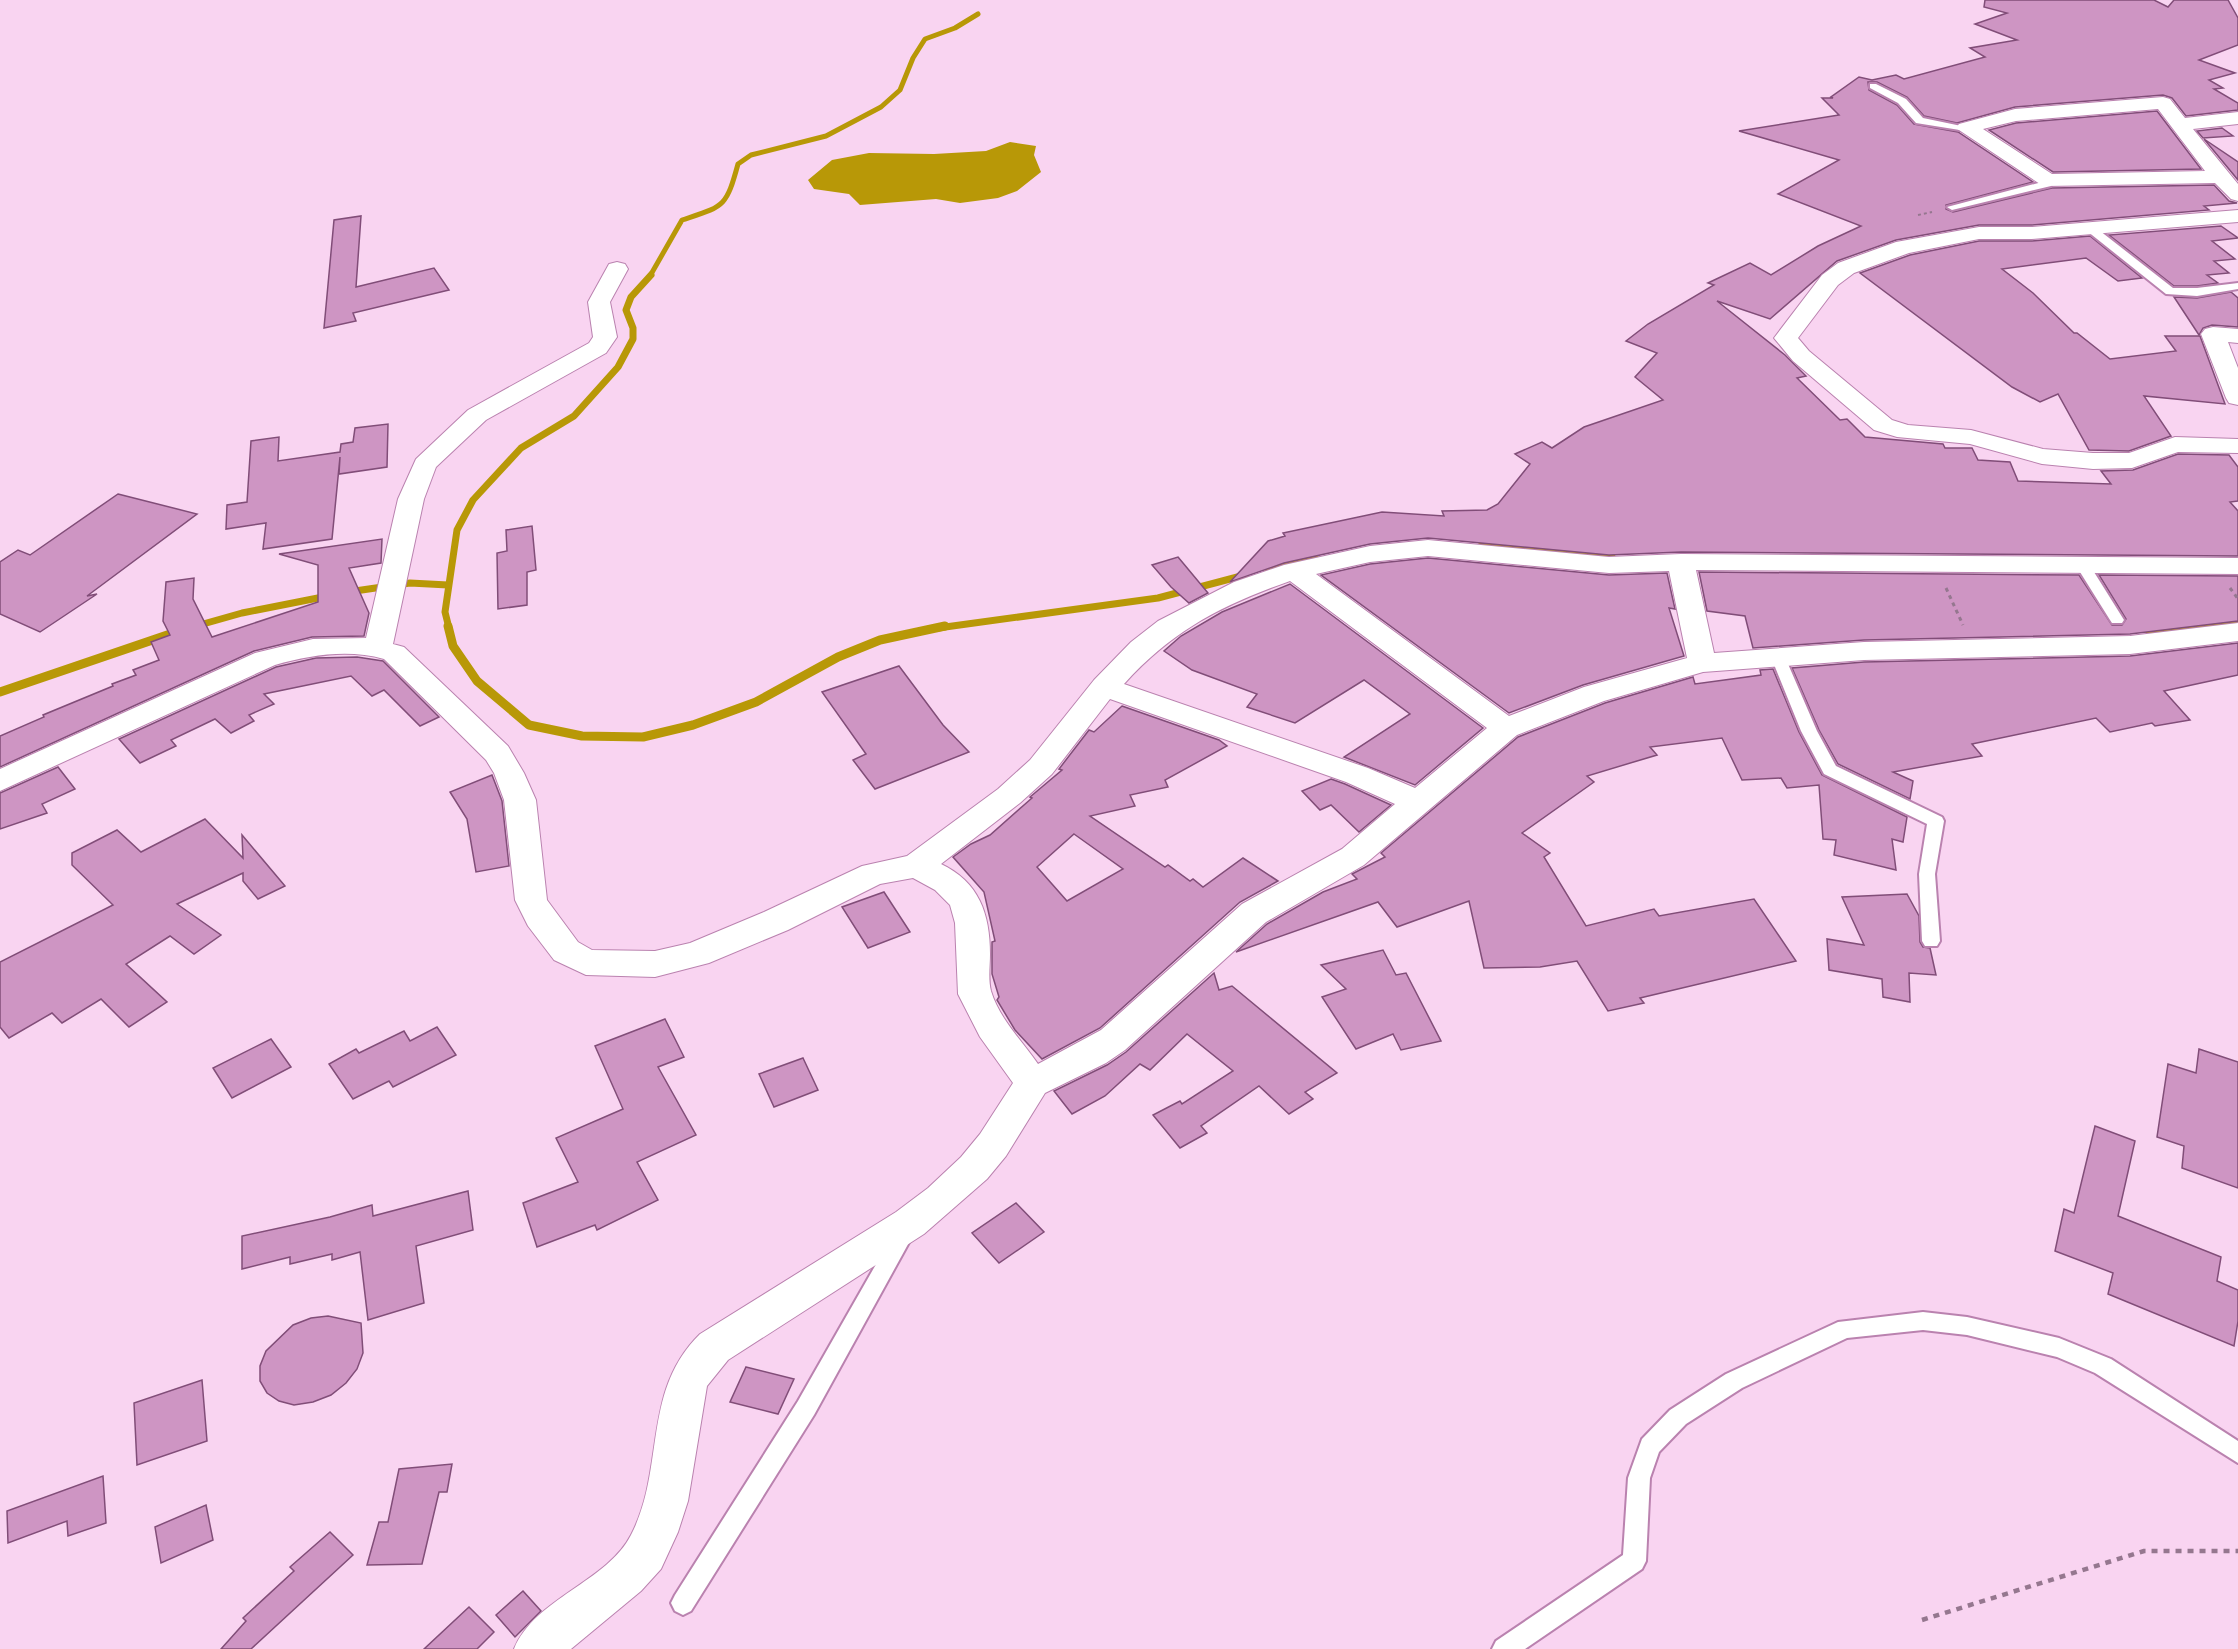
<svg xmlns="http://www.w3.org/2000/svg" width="2238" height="1649" viewBox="0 0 2238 1649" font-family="Figtree,sans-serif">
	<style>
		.water { fill: #b89807 }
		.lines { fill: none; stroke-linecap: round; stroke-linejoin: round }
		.stream-far2 { stroke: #b89807; stroke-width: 5 }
		.stream-far1 { stroke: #b89807; stroke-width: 7 }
		.stream { stroke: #b89807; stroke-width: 9 }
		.building { fill: #ce95c3; stroke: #814d78; stroke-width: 1.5; fill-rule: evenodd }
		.lane-casing { stroke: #ba82af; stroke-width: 4 }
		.street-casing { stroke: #ba82af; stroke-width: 2 }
		.path-far2 { stroke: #95778f; stroke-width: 2; stroke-dasharray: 3 3; stroke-linecap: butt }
		.path-far1 { stroke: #95778f; stroke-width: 3; stroke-dasharray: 4 4; stroke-linecap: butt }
		.path { stroke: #95778f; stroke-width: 4.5; stroke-dasharray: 6 6; stroke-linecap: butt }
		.lane { fill: #fff; fill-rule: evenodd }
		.street { fill: #fff; fill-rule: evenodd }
	</style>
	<rect width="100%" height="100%" fill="#f9d4f1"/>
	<path class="water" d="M1010,142L1036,146L1034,155L1041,172L1017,191L998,198L960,203L936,199L860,205L849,194L814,189L808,180L832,160L869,153L934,154L986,151Z"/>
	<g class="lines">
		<path class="stream-far2" d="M650,276L682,220C724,206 726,208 738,164L751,155L826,136L881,107L900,90L913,58L925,39L955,28L978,14"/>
		<g class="stream-far1">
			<path d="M1482,543L1612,557"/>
			<path d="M1267,568L1315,556"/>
			<path d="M348,592L410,583L448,585"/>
			<path d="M196,626L242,613L328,596"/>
			<path d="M449,628L445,612L457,530L473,500L521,448L574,416L618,367L633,339V328L626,310L631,297L651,275"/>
			<path d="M938,628L1158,598L1245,575"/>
			<path d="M2173,628L2238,622"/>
		</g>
		<g class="stream">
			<path d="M448,626L453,646L477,681L529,725L582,736L643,737L693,725L756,702L838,657L880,640L945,626"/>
			<path d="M2149,630L2190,626"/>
			<path d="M0,692L179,631"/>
		</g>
	</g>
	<g class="building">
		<path d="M1985,0H2154L2168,7L2174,0H2228L2238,18V45L2199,60L2235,73L2209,80L2223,88L2214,89L2238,103V110L2186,116L2172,98L2163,95L2015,107L1957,123L1924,116L1907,97L1877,82H1868L1869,90L1897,105L1914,124L1958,132L2033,182L1946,205V209L1953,212L2052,188L2214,185L2229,201L2237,203L2204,206L2209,210L2032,225H1979L1896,240L1837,261L1770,319L1717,301L1785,355L1806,376L1797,378L1840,420L1847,419L1865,437L1943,444L1945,448H1972L1978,460L2010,462L2018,481L2111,484L2101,471L2133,470L2178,454L2229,455L2238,467V501L2230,502L2238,511V556L1681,552L1609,555L1428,538L1370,544L1284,563L1230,582L1268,541L1285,536L1283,533L1382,512L1444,516L1442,511L1487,510L1498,504L1530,464L1515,454L1542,442L1552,448L1584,427L1663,400L1635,377L1657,353L1626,341L1648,324L1714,285L1708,283L1750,263L1771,275L1818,246L1861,226L1778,194L1839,160L1739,131L1839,115L1822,98H1833L1831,97L1859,77L1872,80L1896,75L1904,79L1985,57L1970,48L2017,40L1975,24L2007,13L1984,7Z"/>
		<path d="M2157,111L2201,169L2053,172L1989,130L2016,123Z"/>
		<path d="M2222,128L2233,136L2203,138L2197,131Z"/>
		<path d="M2204,139L2238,162V180Z"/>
		<path d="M361,216L356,287L434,268L449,290L353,313L356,321L324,328L334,220Z"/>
		<path d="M2221,226L2238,238L2212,241L2235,259L2214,261L2229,273L2207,275L2218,283L2197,286H2174L2109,235Z"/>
		<path d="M2090,236L2142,278L2118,281L2086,258L2002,269L2033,293L2074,333H2077L2110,359L2176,351L2165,336H2200L2225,404L2144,396L2171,436L2129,451L2089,450L2058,394L2040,402L2012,387L1860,273L1910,255L1979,241H2032Z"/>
		<path d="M2231,292L2238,298V327L2212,325L2203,328L2199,335L2174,297L2197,298Z"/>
		<path d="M388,424L387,467L339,474L340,457L332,539L263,549L266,523L226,529L227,505L247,502L251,441L279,437L278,461L340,452L341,444L353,442L355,428Z"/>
		<path d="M118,494L197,514L87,596L97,594L40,632L0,614V562L18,550L30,555Z"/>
		<path d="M532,526L536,570L527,572V605L498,609L497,553L507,551L506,530Z"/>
		<path d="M382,539L381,563L349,568L369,613L364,636L312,637L254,651L0,767V736L44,717L43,715L113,686L112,684L136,675L133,670L159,660L151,642L170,635L163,621L166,582L194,578L193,599L212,637L318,602V565L279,554Z"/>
		<path d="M1178,557L1208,593L1189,603L1171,587L1152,565Z"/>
		<path d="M1428,558L1609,575L1667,573L1675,609L1669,608L1684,656L1583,685L1509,713L1321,575L1370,564Z"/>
		<path d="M1699,572L2079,575L2112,625H2122L2126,619L2099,575L2238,576V621L2130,634L1864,640L1753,648L1745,616L1707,611Z"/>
		<path d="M1290,584L1483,728L1415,785L1344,757L1410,714L1364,680L1295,723L1247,707L1257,694L1192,670L1164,651L1181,636L1222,612Z"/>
		<path d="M2238,643V675L2164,691L2190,720L2155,726L2152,723L2110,732L2096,718L1972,744L1982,756L1893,772L1913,781L1910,799L1838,764L1819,730L1792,668L1864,662L2130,656Z"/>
		<path d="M357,657L383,661L439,717L420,726L384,690L372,696L351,676L264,694L274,704L249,715L254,721L231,733L215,719L171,740L176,746L140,763L119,739L276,667L316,658Z"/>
		<path d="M899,666L943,725L969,752L875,789L853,760L866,754L822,692Z"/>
		<path d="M1773,669L1799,732L1822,775L1907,817L1903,842L1892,839L1896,870L1834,855L1836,840L1823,839L1819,785L1787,788L1781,778L1742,780L1722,738L1650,747L1657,755L1587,776L1594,782L1522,833L1550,853L1544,857L1586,926L1654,909L1659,916L1754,899L1796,961L1640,998L1644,1003L1608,1011L1577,961L1540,967L1484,968L1469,901L1397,927L1378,902L1236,952L1267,924L1323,892L1357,879L1352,874L1385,857L1381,853L1518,737L1605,703L1693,677L1695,684L1761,675L1760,670Z"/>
		<path d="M1122,706L1219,740L1227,746L1165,780L1168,787L1130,795L1135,806L1090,816L1165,867L1168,865L1190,881L1193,879L1203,887L1243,858L1278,881L1240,902L1100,1028L1042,1059L1015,1030L997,1000L999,997L992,974V942L995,941L984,892L953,857L971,844L990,835L1032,798L1030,797L1062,770L1059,769L1089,730L1094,732ZM1074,834L1123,869L1067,901L1037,867Z"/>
		<path d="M58,767L75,789L42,804L47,813L0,829V793Z"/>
		<path d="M492,775L502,801L509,866L476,872L467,819L450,792Z"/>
		<path d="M1331,779L1345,784L1391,805L1359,832L1331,805L1320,810L1302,791Z"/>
		<path d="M205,819L243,858L242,835L285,886L258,899L243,881V873L177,904L221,935L194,954L170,936L126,964L167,1002L129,1027L101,999L62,1023L52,1013L9,1038L0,1027V962L113,905L72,865V853L117,830L141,852Z"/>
		<path d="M884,892L910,932L868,948L842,907Z"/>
		<path d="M1907,894L1919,916L1920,942L1923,947L1930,948L1936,975L1909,973L1910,1002L1883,997L1882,979L1829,970L1827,939L1864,945L1842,897Z"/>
		<path d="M1383,950L1396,975L1406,973L1441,1041L1401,1050L1393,1034L1356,1049L1322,997L1346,989L1321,965Z"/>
		<path d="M1214,973L1219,990L1232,986L1337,1073L1305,1092L1313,1099L1289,1114L1259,1086L1201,1126L1207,1133L1180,1148L1153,1115L1180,1101L1182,1104L1233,1071L1187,1034L1150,1070L1140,1064L1105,1096L1072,1114L1054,1091L1107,1065L1126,1052Z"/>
		<path d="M665,1019L684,1057L658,1067L696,1135L637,1162L658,1200L597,1230L595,1225L537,1247L523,1203L578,1182L556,1138L623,1109L595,1046Z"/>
		<path d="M437,1027L456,1055L393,1087L389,1081L353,1099L329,1064L356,1049L359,1053L404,1031L410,1041Z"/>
		<path d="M271,1039L291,1067L232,1098L213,1068Z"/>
		<path d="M2199,1049L2238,1062V1188L2182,1168L2184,1146L2157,1137L2168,1064L2196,1073Z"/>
		<path d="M803,1058L818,1090L774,1107L759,1074Z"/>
		<path d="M2095,1126L2135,1141L2118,1216L2221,1257L2217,1281L2238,1290V1321L2234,1346L2108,1294L2113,1273L2055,1251L2064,1209L2074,1213Z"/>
		<path d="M468,1191L473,1230L416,1246L424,1303L368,1320L360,1252L332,1260V1254L290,1264V1257L242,1269V1236L330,1217L372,1205L373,1216Z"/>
		<path d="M1016,1203L1044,1232L999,1263L972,1233Z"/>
		<path d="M328,1316L361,1323L363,1353L357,1369L346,1383L331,1395L313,1402L294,1405L279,1401L267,1393L260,1381V1366L266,1351L293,1325L311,1318Z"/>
		<path d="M746,1367L794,1379L778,1414L730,1402Z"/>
		<path d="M202,1380L207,1441L137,1465L134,1403Z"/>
		<path d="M452,1464L447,1492H439L422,1564L367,1565L379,1522H388L399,1469Z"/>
		<path d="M103,1476L106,1523L68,1536L67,1521L8,1543L7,1511Z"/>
		<path d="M206,1505L213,1540L161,1563L155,1527Z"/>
		<path d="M330,1532L353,1555L251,1649H221L246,1621L243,1618L294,1571L290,1567Z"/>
		<path d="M523,1591L541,1611L515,1637L496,1615Z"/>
		<path d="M469,1607L494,1632L477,1649H424Z"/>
	</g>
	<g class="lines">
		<defs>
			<g id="lane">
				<path d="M1870,84H1876L1906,99L1923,118L1971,128L1966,131L1916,123L1898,103L1870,88Z"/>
				<path d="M2047,177L2052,180L2051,186L1952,210L1947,207L2042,182Z"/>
				<path d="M2087,227H2095L2173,288H2197L2238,283V289L2197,296L2166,294L2087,231Z"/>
				<path d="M2082,560L2089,564L2124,620L2122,623H2112L2110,620L2075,564Z"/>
				<path d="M1778,652L1785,657L1817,731L1836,766L1942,817L1944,821L1935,874L1940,941L1937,946H1925L1922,941L1919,874L1927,824L1824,774L1801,731L1771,657Z"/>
				<path d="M902,1228L909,1231L912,1237L814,1415L691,1611L683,1615L675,1611L671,1603L675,1595L798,1401L895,1231Z"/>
				<path d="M1923,1312L1967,1317L2059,1338L2111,1359L2238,1441V1463L2095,1373L2057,1357L1967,1335L1923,1330L1847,1338L1742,1388L1686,1424L1659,1452L1650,1478L1646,1561L1642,1569L1525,1649H1492L1496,1641L1623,1555L1628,1478L1642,1439L1670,1410L1726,1374L1838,1322Z"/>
			</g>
			<g id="street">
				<path d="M2163,97L2170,99L2185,118L2238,112V124L2193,129L2238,184V201L2231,199L2215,183L2047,186L2040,184L1956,128L1959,124L2015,109ZM2158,109L2205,171L2052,174L1983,129L2016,121Z"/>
				<path d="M2238,210V222L2032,239H1979L1909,253L1854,273L1838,285L1798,338L1809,351L1892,420L1908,425L1971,430L2043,449L2093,453H2129L2175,437L2238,439V453L2178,452L2132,468L2093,469L2042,464L1970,444L1897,437L1874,430L1793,361L1774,338L1822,275L1838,263L1896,242L1979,227H2032Z"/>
				<path d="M617,262L625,264L628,269L610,302L617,337L606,353L486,420L436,467L424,499L393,644L404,647L508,746L524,773L536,800L547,900L578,942L592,950L655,951L690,943L764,912L862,866L907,856L998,789L1030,760L1094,680L1131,642L1158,621L1234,582L1284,565L1370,546L1428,540L1609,557L1681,554L2238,558V574L1696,570L1714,653L1864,642L2130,636L2238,623V641L2130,654L1864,660L1703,672L1604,701L1517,735L1364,865L1266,922L1125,1050L1106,1063L1045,1093L1006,1156L987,1179L924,1234L728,1360L707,1386L688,1501L678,1532L661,1569L641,1591L571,1649H514C535,1598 607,1582 631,1535C666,1468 641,1392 700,1334L896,1212L928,1188L961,1157L980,1134L1013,1083L980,1037L958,994L955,923L950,905L935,890L913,878L880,884L788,930L709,963L655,977L586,975L554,960L528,926L515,900L504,800L494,773L486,760L384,659C348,649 311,655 275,665L0,791V769L255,653L313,639L366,638L398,499L416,459L468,410L589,343L593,337L588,302L609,264ZM1428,556L1609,573L1669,571L1687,658L1584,687L1509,716L1316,574L1370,562ZM1290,581L1487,728L1415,788L1368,768L1124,684C1173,630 1222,605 1290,581ZM1110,699L1346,782L1395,804L1342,849L1242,904L1101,1030L1038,1064C1022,1041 999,1018 991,991C988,979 990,966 990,954C990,914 979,882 941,864L1020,803L1052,774Z"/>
				<path d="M2213,327L2238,329V343L2228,342L2238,368V405L2229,403L2226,398L2201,334L2205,329Z"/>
			</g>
		</defs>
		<use href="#lane" class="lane-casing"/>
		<use href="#street" class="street-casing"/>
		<path class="path-far2" d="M1918,215L1932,212"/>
		<g class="path-far1">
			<path d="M1946,588L1963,625"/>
			<path d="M2230,588L2238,599"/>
		</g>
		<path class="path" d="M1922,1620L2144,1551H2238"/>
		<use href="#lane" class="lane"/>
		<use href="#street" class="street"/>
	</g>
</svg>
